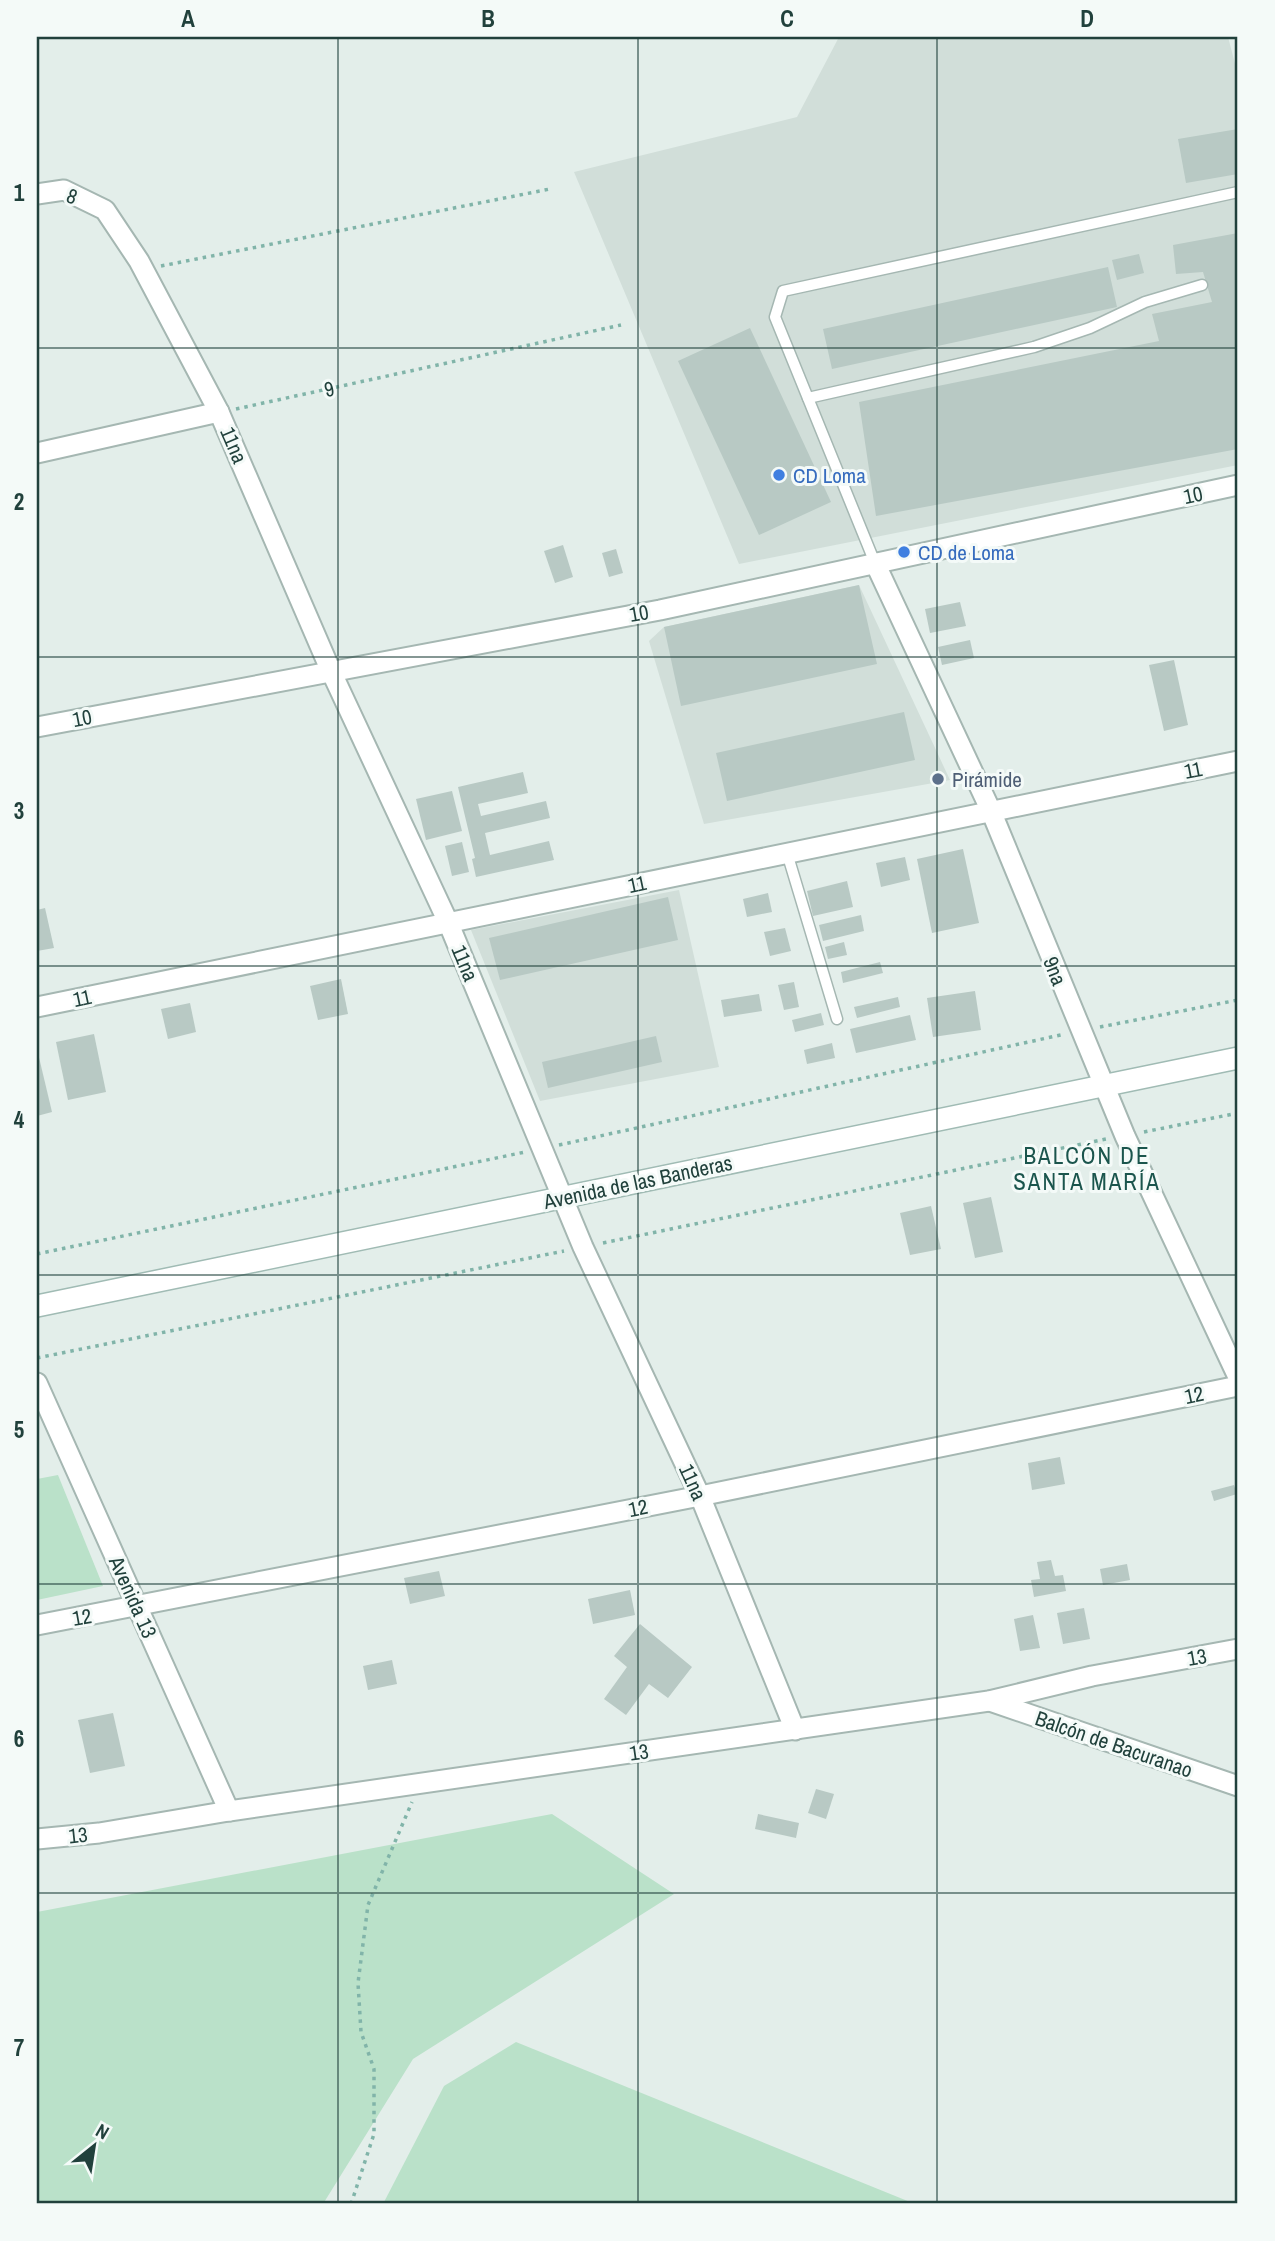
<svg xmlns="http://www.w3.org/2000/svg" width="1275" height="2241" viewBox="0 0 1275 2241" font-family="'Archivo Narrow',sans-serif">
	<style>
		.built { fill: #d1ded9 }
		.green { fill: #bae1c9 }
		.building { fill: #b8c9c4 }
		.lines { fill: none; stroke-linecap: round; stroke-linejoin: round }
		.lane-casing { stroke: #a5b7b2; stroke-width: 13 }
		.street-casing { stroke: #a5b7b2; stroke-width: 23 }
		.secondary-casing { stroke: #a0bbb4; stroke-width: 24 }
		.path { stroke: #81b4a9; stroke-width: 3.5; stroke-dasharray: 3.5 5; stroke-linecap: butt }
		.lane { stroke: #fff; stroke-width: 10 }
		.street { stroke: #fff; stroke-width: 19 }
		.secondary { stroke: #fff; stroke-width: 21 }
		.grid { fill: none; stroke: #21413c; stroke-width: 2; stroke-opacity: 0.55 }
		.shop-dot { fill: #3f7fe0; stroke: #f4faf8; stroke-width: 2.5 }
		.service-dot { fill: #5c6f8a; stroke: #f4faf8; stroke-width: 2.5 }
		.labels { text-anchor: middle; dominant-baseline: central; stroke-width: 6; stroke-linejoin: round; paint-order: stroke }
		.street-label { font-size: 21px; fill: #21413c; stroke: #f4faf8 }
		.shop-label { font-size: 21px; fill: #366cbe; stroke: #f4faf8; text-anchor: start }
		.service-label { font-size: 21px; fill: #4e5e75; stroke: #f4faf8; text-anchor: start }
		.neighbourhood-label { font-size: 23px; letter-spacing: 2px; fill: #1b554d; stroke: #f4faf8 }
		.neatline { fill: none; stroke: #21413c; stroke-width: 2.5 }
		.grid-label { font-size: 23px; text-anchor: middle; font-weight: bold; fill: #21413c }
	</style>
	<rect width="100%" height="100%" fill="#e3eeea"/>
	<g class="built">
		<path d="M839,37H1228L1238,75V465L739,564L574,172L797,117Z"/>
		<path d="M859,585L950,780L704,824L649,641L664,627Z"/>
		<path d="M679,890L719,1067L540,1101L471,930Z"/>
	</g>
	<g class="green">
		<path d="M58,1475L103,1586L37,1600V1479Z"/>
		<path d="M552,1814L674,1894L413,2059L323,2204H37V1912Z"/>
		<path d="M516,2042L915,2204H383L444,2086Z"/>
	</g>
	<g class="building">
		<path d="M1238,129V174L1186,183L1178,139Z"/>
		<path d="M1238,233V449L876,516L859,402L1159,341L1152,314L1212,302L1203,272L1176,274L1173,245Z"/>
		<path d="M1139,254L1144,273L1117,280L1112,260Z"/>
		<path d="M1108,267L1117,307L832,369L823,329Z"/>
		<path d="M750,328L831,502L759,535L678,361Z"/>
		<path d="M563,545L573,577L555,583L544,551Z"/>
		<path d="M616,549L623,573L609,577L602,553Z"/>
		<path d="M859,585L877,664L681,706L664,627Z"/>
		<path d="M960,602L966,626L930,633L925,609Z"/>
		<path d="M970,640L974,658L942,665L938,647Z"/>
		<path d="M1174,660L1188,725L1164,731L1149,665Z"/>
		<path d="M904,712L915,760L727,801L716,753Z"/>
		<path d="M523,772L528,793L478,804L481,816L546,801L550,818L485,833L490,855L549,841L554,860L476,877L472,859L475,858L458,787Z"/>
		<path d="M452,791L462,831L426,840L416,799Z"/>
		<path d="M462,842L469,872L452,876L445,846Z"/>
		<path d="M963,849L979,923L932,933L917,859Z"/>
		<path d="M905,857L910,880L881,887L876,863Z"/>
		<path d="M847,881L853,907L813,916L807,891Z"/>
		<path d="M768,893L772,912L747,917L743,899Z"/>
		<path d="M668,897L678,940L500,980L489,938Z"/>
		<path d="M45,908L54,948L37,951V910Z"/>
		<path d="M861,915L864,931L823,941L819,925Z"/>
		<path d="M785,928L791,951L770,956L764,932Z"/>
		<path d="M844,942L847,955L828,959L825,947Z"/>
		<path d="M880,962L883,973L843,983L841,972Z"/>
		<path d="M341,979L348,1014L318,1020L310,986Z"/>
		<path d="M794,982L799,1007L784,1010L778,985Z"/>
		<path d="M975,991L981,1030L933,1037L927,998Z"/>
		<path d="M759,994L762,1011L724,1017L721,1000Z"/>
		<path d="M898,997L900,1007L857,1018L854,1007Z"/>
		<path d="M190,1003L196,1032L168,1039L161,1009Z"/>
		<path d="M821,1013L824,1025L795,1032L792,1020Z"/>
		<path d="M910,1015L916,1040L856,1053L850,1029Z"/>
		<path d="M94,1034L106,1092L68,1100L56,1042Z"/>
		<path d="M656,1036L662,1062L548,1088L542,1062Z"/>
		<path d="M832,1043L835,1058L807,1064L804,1050Z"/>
		<path d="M37,1049L52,1112L37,1116Z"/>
		<path d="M991,1197L1003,1252L975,1258L963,1203Z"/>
		<path d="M931,1206L941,1249L910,1255L900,1213Z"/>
		<path d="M1060,1457L1065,1484L1032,1490L1028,1463Z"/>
		<path d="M1234,1485L1237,1494L1214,1501L1211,1491Z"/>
		<path d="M1051,1560L1055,1576L1063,1575L1066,1591L1034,1597L1031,1580L1040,1579L1037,1562Z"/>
		<path d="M1127,1564L1130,1580L1103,1585L1100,1569Z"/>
		<path d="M439,1571L445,1596L410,1604L404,1578Z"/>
		<path d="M630,1590L635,1615L593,1624L588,1599Z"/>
		<path d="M1084,1608L1090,1639L1063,1644L1057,1613Z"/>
		<path d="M1033,1615L1040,1648L1020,1651L1014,1619Z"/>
		<path d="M640,1624L692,1667L668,1698L649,1684L626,1715L604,1699L627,1667L614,1656Z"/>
		<path d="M392,1660L397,1684L368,1690L363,1666Z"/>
		<path d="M113,1713L125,1766L90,1773L78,1720Z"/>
		<path d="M816,1789L834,1794L826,1819L808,1813Z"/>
		<path d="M758,1814L799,1823L796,1838L755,1829Z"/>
	</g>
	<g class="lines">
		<defs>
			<g id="lane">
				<path d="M808,398L1034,347L1090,328L1145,302L1202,285"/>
				<path d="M875,563L775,317L783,291L1238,192"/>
				<path d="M787,853L837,1019"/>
			</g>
			<g id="street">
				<path d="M37,194L64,190L105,210L139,261L219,412L330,669L448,922L583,1247L700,1496L795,1730"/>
				<path d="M37,453L219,412"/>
				<path d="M875,563L991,811L1125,1136L1238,1377"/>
				<path d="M37,727L660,610L1238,485"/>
				<path d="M37,1007L1238,761"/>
				<path d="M37,1383L229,1811"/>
				<path d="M37,1625L700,1496L1238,1386"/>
				<path d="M990,1701L1238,1786"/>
				<path d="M37,1839L99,1833L229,1811L989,1701L1092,1676L1238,1649"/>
			</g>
			<path id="secondary" d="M37,1306L1238,1058"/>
		</defs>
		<use href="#lane" class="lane-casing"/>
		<use href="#street" class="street-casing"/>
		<use href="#secondary" class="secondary-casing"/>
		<g class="path">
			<path d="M161,266L550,189"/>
			<path d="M236,409L621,325"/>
			<path d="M1100,1027L1238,1000"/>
			<path d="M1144,1132L1238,1113"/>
			<path d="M559,1145L1065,1034"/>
			<path d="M603,1243L1106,1139"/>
			<path d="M37,1254L525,1152"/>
			<path d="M37,1358L564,1251"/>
			<path d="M351,2204L374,2134V2069L361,2032L358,1983L368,1905L412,1802"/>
		</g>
		<use href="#lane" class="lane"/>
		<use href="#street" class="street"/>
		<use href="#secondary" class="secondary"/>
	</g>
	<path class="grid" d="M338,37V2204M638,37V2204M937,37V2204M37,348H1238M37,657H1238M37,966H1238M37,1275H1238M37,1584H1238M37,1893H1238"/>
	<g class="shop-dot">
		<circle cx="779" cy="475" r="7"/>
		<circle cx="904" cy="552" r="7"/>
	</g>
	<circle class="service-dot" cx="938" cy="779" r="7"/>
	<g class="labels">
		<g class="street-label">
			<text transform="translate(72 196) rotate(20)">8</text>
			<text transform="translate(329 389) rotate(-12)">9</text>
			<text transform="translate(234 445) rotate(67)">11na</text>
			<text transform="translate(1193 495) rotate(-12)">10</text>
			<text transform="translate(639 613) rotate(-10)">10</text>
			<text transform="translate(82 718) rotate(-11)">10</text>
			<text transform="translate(1193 770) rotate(-11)">11</text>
			<text transform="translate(637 884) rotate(-12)">11</text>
			<text transform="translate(465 963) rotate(68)">11na</text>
			<text transform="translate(1055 971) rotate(68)">9na</text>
			<text transform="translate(82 998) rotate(-12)">11</text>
			<text transform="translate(638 1182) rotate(-12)">Avenida de las Banderas</text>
			<text transform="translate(1194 1395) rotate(-12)">12</text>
			<text transform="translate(693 1482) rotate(66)">11na</text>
			<text transform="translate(638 1508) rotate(-11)">12</text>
			<text transform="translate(133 1597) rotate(66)">Avenida 13</text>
			<text transform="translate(82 1617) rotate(-10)">12</text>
			<text transform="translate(1197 1657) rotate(-10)">13</text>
			<text transform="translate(1114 1744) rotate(19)">Balcón de Bacuranao</text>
			<text transform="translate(639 1752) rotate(-8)">13</text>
			<text transform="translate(78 1835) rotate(-6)">13</text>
		</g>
		<g class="shop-label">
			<text x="793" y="475">CD Loma</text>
			<text x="918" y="552">CD de Loma</text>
		</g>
		<g class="service-label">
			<text x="952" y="779">Pirámide</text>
		</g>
		<g class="neighbourhood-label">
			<text x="1087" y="1155">BALCÓN DE<tspan x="1087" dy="26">SANTA MARÍA</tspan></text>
		</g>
	</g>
	<rect width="1275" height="2241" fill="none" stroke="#f4faf8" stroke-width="77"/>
	<g transform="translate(94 2146) rotate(30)" stroke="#f4faf8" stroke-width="5" paint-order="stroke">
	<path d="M0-5L12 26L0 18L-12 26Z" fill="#21413c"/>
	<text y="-10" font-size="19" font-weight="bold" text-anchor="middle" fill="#21413c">N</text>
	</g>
	<rect x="38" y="38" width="1198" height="2164" class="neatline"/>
	<g class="grid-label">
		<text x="188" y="27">A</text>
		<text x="488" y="27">B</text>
		<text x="787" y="27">C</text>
		<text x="1087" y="27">D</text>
		<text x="19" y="201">1</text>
		<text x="19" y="510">2</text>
		<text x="19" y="819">3</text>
		<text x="19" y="1128">4</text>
		<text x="19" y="1438">5</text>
		<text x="19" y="1747">6</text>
		<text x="19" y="2056">7</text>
	</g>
</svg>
